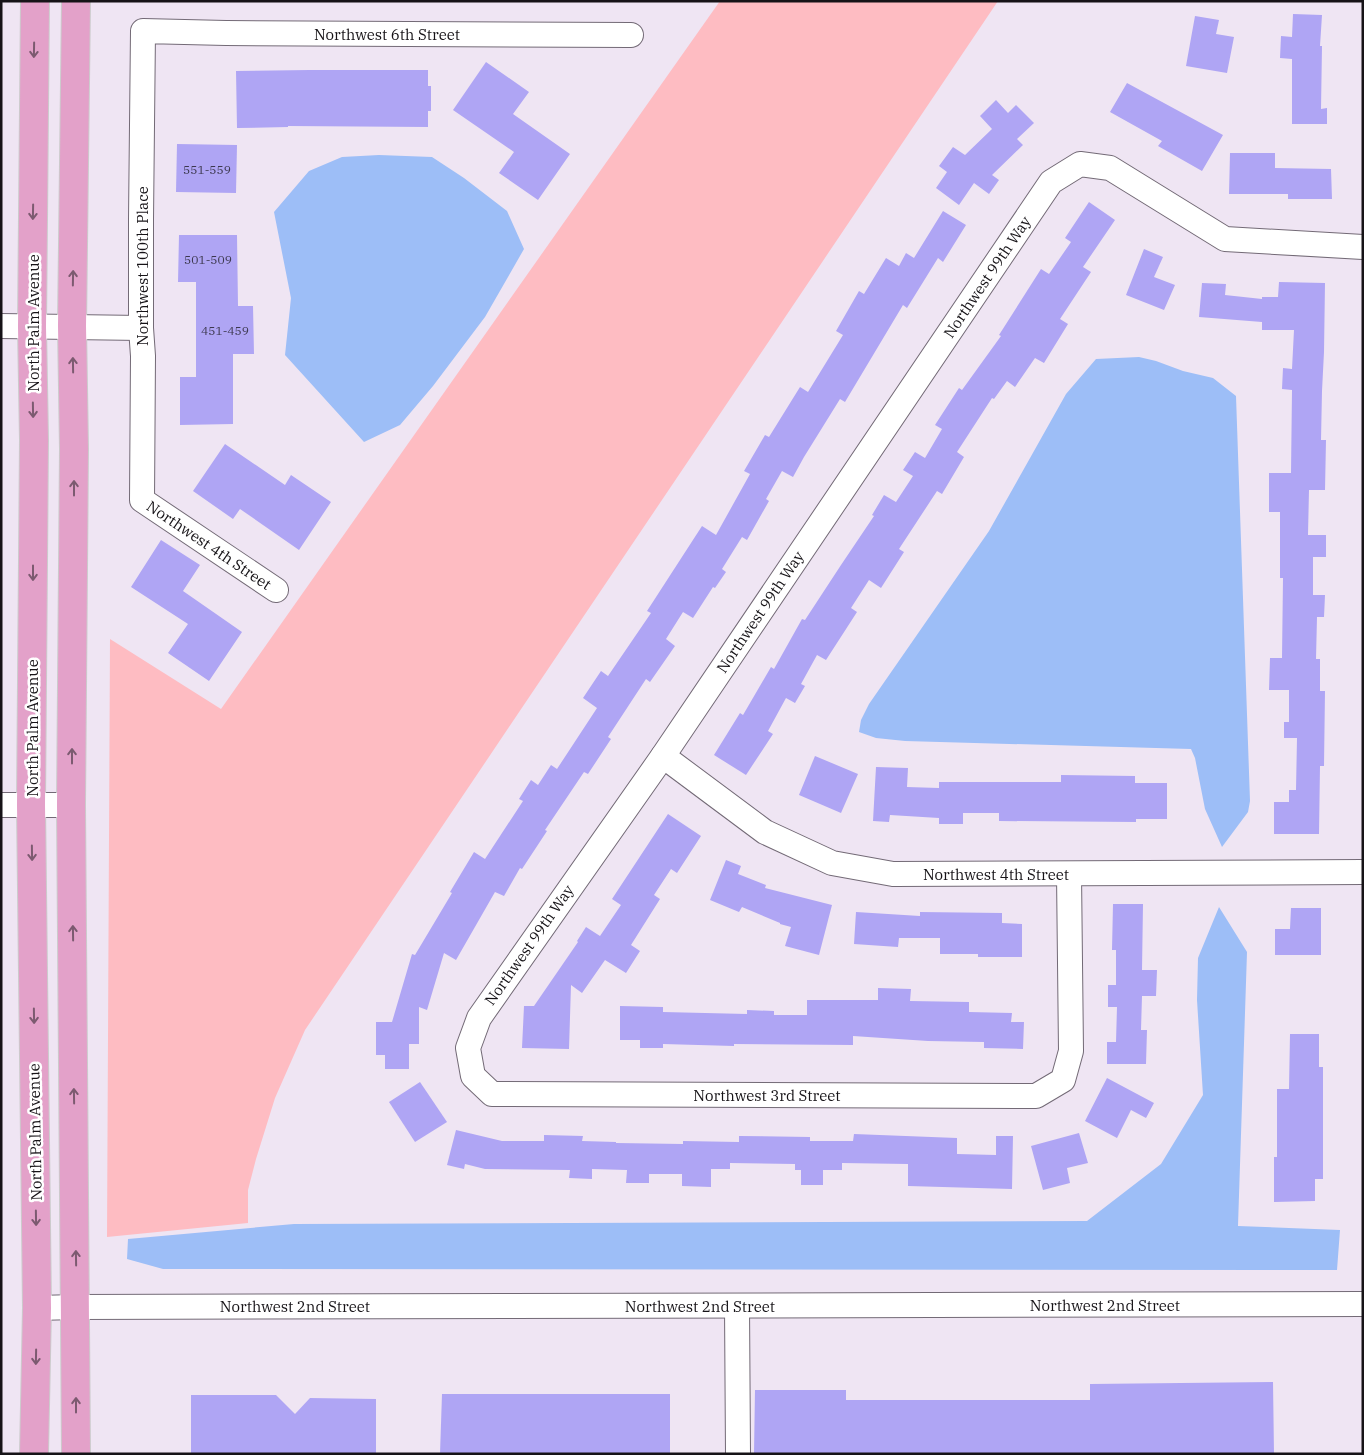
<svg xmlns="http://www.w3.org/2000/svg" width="1364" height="1455" viewBox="0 0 1364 1455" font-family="'IBM Plex Serif',serif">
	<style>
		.green { fill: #febcc2 }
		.water { fill: #9dbef7 }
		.building { fill: #afa5f4 }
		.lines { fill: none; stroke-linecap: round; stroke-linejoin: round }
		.minor-casing { stroke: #736a76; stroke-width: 26 }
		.major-casing { stroke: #cccbcc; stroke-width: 30 }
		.minor { stroke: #fff; stroke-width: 24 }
		.major { stroke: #e3a1c9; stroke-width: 28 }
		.oneway { stroke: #7c5a70 }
		.labels { text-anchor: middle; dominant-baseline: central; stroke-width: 5; stroke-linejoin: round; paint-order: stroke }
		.number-label { font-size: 12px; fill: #3c384e }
		.street-label { font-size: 15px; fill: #161317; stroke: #fff }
	</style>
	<rect width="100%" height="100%" fill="#efe5f3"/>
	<path class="green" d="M720,1H998L305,1030L275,1098L256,1159L248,1190V1223L107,1237L110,639L221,709Z"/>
	<g class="water">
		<path d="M379,155L432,157L464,178L507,211L524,249L485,317L433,386L400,425L364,442L285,355L291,298L274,212L309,171L342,157Z"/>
		<path d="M1139,357L1156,361L1183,371L1213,378L1236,396L1250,801L1248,812L1222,847L1205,809L1195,758L1191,749L905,741L876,738L859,732L861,720L869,704L989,531L1066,394L1096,359Z"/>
		<path d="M1219,907L1247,952L1238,1226L1340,1230L1337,1270L163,1269L127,1259L128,1239L294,1224L1087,1221L1161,1164L1203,1095L1197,1000L1198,958Z"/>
	</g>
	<g class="building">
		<path d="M1293,14L1322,15L1320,46H1322L1321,109L1327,108V124H1292V59L1280,58L1281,36L1292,37Z"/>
		<path d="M1195,16L1219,20L1216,34L1234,37L1227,73L1186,66Z"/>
		<path d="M486,62L529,92L513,114L570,154L538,200L499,173L514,152L453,110Z"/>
		<path d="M310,70H428V86H431V111H428V127L288,126V127L237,128L236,71Z"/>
		<path d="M1127,83L1223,135L1202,171L1158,146L1162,141L1110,112Z"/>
		<path d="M996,100L1008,113L1016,105L1034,123L1017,139L1023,145L992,175L999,180L989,194L974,183L959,205L936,188L947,172L939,166L953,147L965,155L992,129L980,116Z"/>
		<path d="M177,144L237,145L236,193L176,192Z"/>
		<path d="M1230,153H1275V168L1331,169L1332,199H1288V194H1229Z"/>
		<path d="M1089,202L1115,220L1083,267L1091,272L1060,319L1068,324L1044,363L1035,358L1015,387L1007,381L994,399L992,398L957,452L964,457L942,494L937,491L899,549L904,552L881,588L869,580L851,608L857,612L826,660L817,655L801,684L805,686L795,703L786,698L768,731L773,734L746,775L714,755L740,713L743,715L771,667L774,669L802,619L805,620L841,565L874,516L872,515L884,495L896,502L913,476L903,470L915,452L925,458L942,429L935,425L959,388L962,390L1001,336L999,335L1041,269L1049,274L1071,242L1065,238Z"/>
		<path d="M943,211L966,225L943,262L938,258L907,308L903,305L845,402L840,399L804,457L793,477L782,471L766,499L769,501L747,540L742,537L722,569L726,572L715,588L713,587L693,618L683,612L666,639L675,646L650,682L646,679L608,737L611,739L588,774L584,772L545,830L547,831L522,869L520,868L504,896L495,892L456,960L444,953L427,1010L419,1007V1044H409V1069H385V1055H376V1022H392L412,954L415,955L452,893L450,892L474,852L485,859L523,801L519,799L531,780L538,785L551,765L557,769L597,708L583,698L601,671L608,676L651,613L647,611L702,526L716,535L750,474L744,471L765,435L769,437L800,387L808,392L843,335L836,331L859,291L864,294L886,258L899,266L906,253L914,258Z"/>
		<path d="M179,235H237L238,306H253L254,354H233V424L180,425V377H196V282H178Z"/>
		<path d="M1144,249L1163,257L1154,277L1175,285L1164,310L1126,295Z"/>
		<path d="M1279,282L1325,283L1324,352L1322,391L1321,440H1326L1325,490H1309L1308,535H1326V557H1313V595H1325L1324,617H1317L1316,659H1320V691H1325L1324,766H1320L1319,834H1274V802H1289V790H1296L1297,738H1284V722H1289V690H1269L1270,658H1282L1283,578H1280V512H1269V473H1291L1292,390L1282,389L1283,368L1292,369L1294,330H1262V322L1199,317L1202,283L1226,284L1225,295L1262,299V297H1278Z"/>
		<path d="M225,444L285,485L291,475L331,502L299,550L240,509L233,519L193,491Z"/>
		<path d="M161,540L200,565L183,591L242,632L209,681L168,653L188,624L131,587Z"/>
		<path d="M815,756L858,774L841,813L799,795Z"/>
		<path d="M876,767L908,768L907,787L939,788V782H1061V775L1135,776V783H1167V819H1136V822L999,821V813H963V824H939V818L890,815L889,822L873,821Z"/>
		<path d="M668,814L701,836L677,873L671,869L654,895L660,899L631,945L640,951L626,973L605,960L582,993L571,985L569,1049L522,1048L524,1006H534L578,942L577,941L586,927L600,936L621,905L612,899Z"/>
		<path d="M726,860L741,866L738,874L766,885L765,888L832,905L819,955L785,946L791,927L780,924V923L742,907L739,912L710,900Z"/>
		<path d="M1113,904H1143L1142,970H1157L1156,996H1142L1141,1030H1147L1146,1064H1107V1042H1116L1117,1007H1108V985H1116V950H1112Z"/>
		<path d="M1291,908H1321V955H1275V929H1290Z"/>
		<path d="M856,912L920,916V912L1002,913V923L1022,924V957H978V954H940V938H899L898,947L854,944Z"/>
		<path d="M878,988L911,989L910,1001L969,1002V1012L1012,1013L1011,1022H1024L1023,1049L984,1048V1042L928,1041L853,1036V1045L734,1044V1046L663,1044V1048H640V1040H620V1006L663,1007V1012L747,1014V1010L774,1011V1015H807V1000H878Z"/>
		<path d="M1290,1034H1319V1067H1323V1179H1315V1201L1274,1202V1157H1277V1089H1289Z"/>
		<path d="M1107,1078L1154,1103L1146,1118L1131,1110L1117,1138L1085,1121Z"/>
		<path d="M420,1082L447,1122L415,1142L389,1102Z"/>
		<path d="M456,1130L502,1141H544V1135L583,1136L582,1141L616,1142V1143L683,1144V1141L739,1142V1136L810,1137V1141H853L854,1134L957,1138V1154L996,1155V1136H1013L1012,1189L908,1186V1164L842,1163V1170H823V1185H801V1170H795V1164L730,1163V1169H711V1187L682,1186V1174H649V1183H626L627,1170L592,1169V1179L569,1178L570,1170L485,1169L465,1164L464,1169L447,1165Z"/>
		<path d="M1079,1133L1088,1163L1067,1168L1070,1183L1043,1190L1031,1146Z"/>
		<path d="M1273,1382L1274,1454H754L755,1390H846V1400H1090V1384Z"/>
		<path d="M442,1394H670V1454H440Z"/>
		<path d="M191,1395H276L295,1414L310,1398L376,1399V1454H191Z"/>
	</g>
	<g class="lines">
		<defs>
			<g id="minor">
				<path d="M1,326L141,328"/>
				<path d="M276,590L142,500L143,356L141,328V219L143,31L226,33L631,35"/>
				<path d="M663,756L765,832L832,863L893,874L1363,872"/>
				<path d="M1,805H71"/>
				<path d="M1069,874L1071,1051L1063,1080L1036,1096L492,1094L473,1076L468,1048L479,1018L663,756L1051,182L1080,164L1110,168L1225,239L1363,247"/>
				<path d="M737,1306L738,1454"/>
				<path d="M37,1308L76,1307L1363,1304"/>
			</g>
			<g id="major">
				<path d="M34,1454L37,1308L31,805L34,440L32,327L35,1"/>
				<path d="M76,1454L71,805L74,449L72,326L76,1"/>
			</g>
		</defs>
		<use href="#minor" class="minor-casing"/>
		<use href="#major" class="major-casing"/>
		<use href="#minor" class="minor"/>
		<use href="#major" class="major"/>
	</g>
	<defs><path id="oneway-shaft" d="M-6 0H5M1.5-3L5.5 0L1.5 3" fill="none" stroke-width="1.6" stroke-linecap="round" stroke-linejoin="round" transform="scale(1.25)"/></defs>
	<g class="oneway">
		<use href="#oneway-shaft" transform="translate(34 50) rotate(91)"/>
		<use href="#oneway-shaft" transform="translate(33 212) rotate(91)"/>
		<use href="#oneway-shaft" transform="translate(73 278) rotate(-89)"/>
		<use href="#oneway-shaft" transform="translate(73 365) rotate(-91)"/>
		<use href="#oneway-shaft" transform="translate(33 410) rotate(89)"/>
		<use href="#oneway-shaft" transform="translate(74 488) rotate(-90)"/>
		<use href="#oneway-shaft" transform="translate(33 573) rotate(90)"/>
		<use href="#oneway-shaft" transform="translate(72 756) rotate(-90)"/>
		<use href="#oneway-shaft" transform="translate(32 853) rotate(89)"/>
		<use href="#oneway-shaft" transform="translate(73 933) rotate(-91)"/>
		<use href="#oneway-shaft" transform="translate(34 1016) rotate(89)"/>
		<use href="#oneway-shaft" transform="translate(74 1096) rotate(-91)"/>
		<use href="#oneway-shaft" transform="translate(36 1218) rotate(89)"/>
		<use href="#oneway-shaft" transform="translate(76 1258) rotate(-91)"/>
		<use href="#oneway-shaft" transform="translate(36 1357) rotate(91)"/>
		<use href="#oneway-shaft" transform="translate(76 1405) rotate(-90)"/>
	</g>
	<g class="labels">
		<g class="number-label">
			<text x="207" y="169">551-559</text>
			<text x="208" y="259">501-509</text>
			<text x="225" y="330">451-459</text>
		</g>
		<g class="street-label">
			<text x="387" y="34">Northwest 6th Street</text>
			<text transform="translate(142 266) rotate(-90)">Northwest 100th Place</text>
			<text transform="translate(987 277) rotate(-56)">Northwest 99th Way</text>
			<text transform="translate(33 323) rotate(-90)">North Palm Avenue</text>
			<text transform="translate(209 545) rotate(34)">Northwest 4th Street</text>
			<text transform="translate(760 612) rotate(-56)">Northwest 99th Way</text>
			<text transform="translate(32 728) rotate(-90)">North Palm Avenue</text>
			<text x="996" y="874">Northwest 4th Street</text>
			<text transform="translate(529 945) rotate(-55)">Northwest 99th Way</text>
			<text x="767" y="1095">Northwest 3rd Street</text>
			<text transform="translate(35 1132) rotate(-91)">North Palm Avenue</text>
			<text x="1105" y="1305">Northwest 2nd Street</text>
			<text x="295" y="1306">Northwest 2nd Street</text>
			<text x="700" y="1306">Northwest 2nd Street</text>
		</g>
	</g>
	<rect width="1364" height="1455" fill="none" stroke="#161317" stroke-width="5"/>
</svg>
